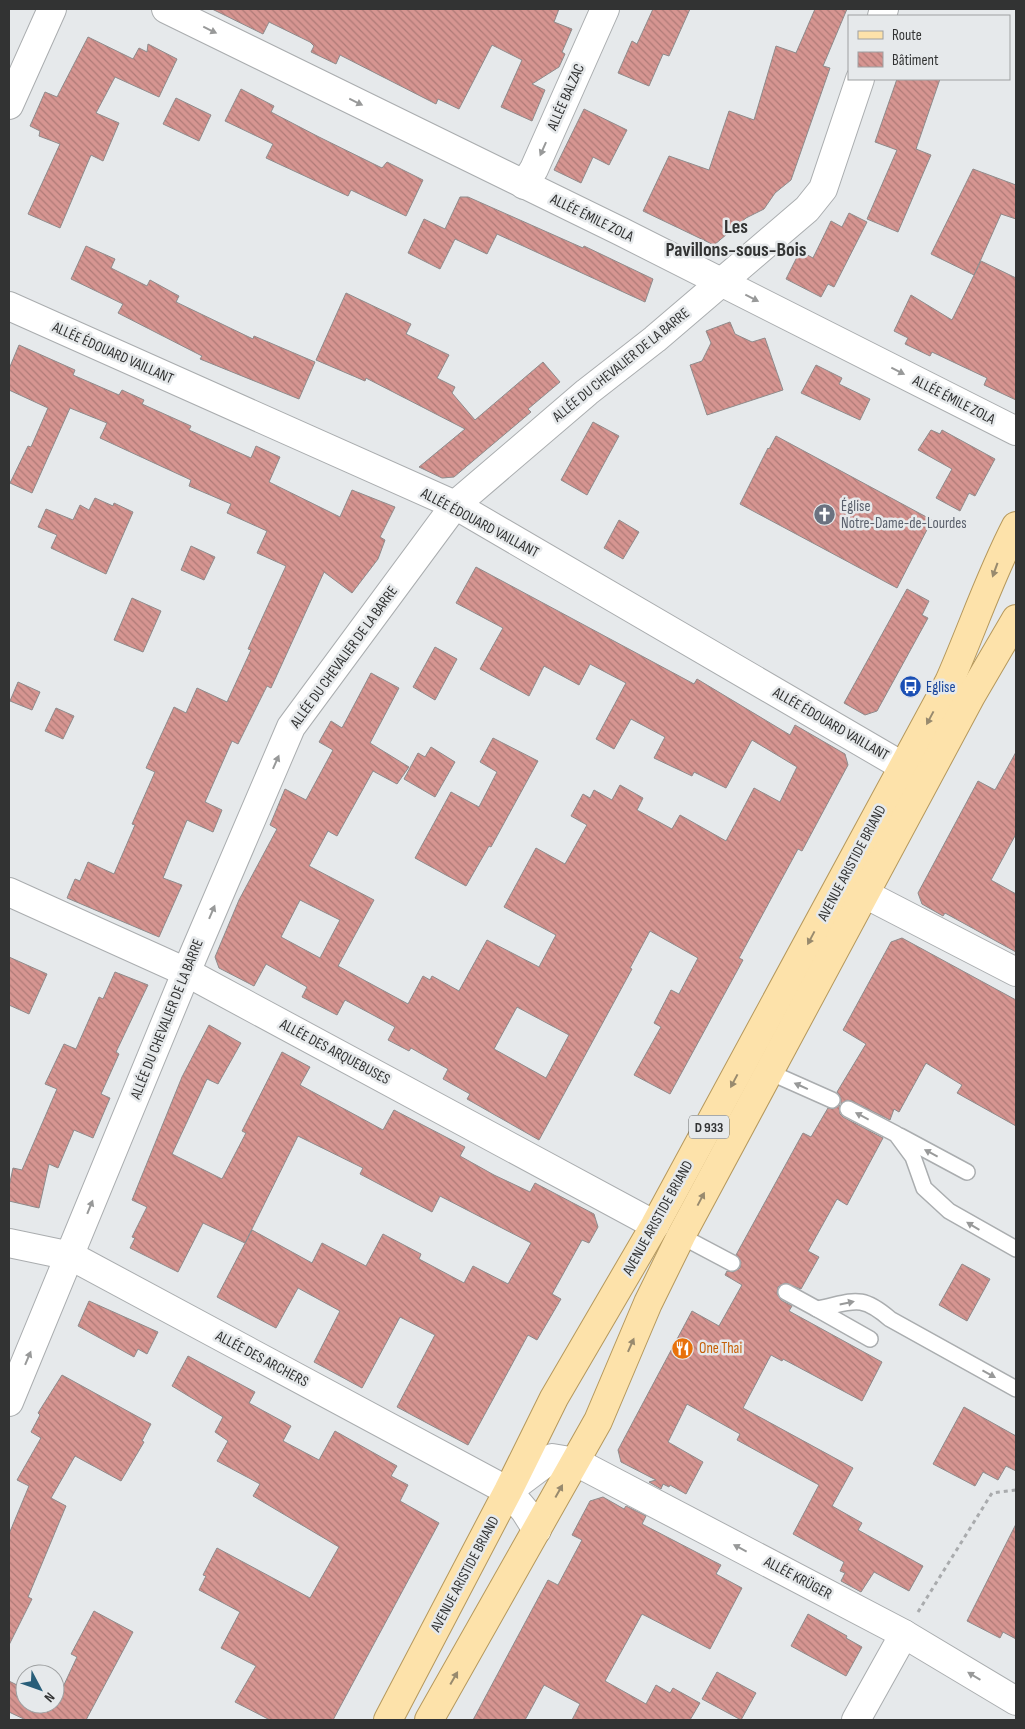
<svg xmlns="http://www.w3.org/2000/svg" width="1025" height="1729" viewBox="0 0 1025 1729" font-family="'Sofia Sans Condensed',sans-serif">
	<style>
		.building { fill: url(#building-back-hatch); stroke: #8f8b8b; fill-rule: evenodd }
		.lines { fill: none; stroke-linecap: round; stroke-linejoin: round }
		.service-casing { stroke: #aaadaf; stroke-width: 18 }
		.minor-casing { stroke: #aaadaf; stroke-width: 30 }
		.primary-casing { stroke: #b5985c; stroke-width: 30 }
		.path { stroke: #a9abad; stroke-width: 3; stroke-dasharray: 4 4; stroke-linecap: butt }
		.service { stroke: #fff; stroke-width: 15 }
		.minor { stroke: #fff; stroke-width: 28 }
		.primary { stroke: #fde2aa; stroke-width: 28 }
		.oneway { fill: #989999 }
		.oneway2 { fill: #988a6e }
		.labels { text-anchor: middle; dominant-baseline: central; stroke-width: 5; stroke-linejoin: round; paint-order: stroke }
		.shield { fill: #e6e9eb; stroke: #686a6a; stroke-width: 1 }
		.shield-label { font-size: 14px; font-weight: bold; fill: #323333 }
		.street-label { font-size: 15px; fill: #323333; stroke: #e6e9eb }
		.worship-label { font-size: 15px; fill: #5b616d; stroke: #e6e9eb; text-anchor: start }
		.transit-label { font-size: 15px; fill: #164399; stroke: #e6e9eb; text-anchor: start }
		.food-label { font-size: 15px; fill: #c56008; stroke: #e6e9eb; text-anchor: start }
		.district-label { font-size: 20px; font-weight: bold; fill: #323333; stroke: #e6e9eb }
	</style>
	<defs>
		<pattern id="building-back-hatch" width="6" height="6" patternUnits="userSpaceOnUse" patternTransform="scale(1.25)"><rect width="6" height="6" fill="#d69591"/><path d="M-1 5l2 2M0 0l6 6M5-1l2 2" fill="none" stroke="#ae7a77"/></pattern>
	</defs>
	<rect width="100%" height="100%" fill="#e6e9eb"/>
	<g class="building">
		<path d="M212,9H559L554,22L572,29L562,52L565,54L559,67L532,84L545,90L532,121L501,107L522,60L492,45L459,109L438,99L436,104L340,55L336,64L311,52L314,46L310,42L269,22L263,34Z"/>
		<path d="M653,9H690L669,56L663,54L649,86L618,73L632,41L637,44Z"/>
		<path d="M815,9H847L823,66L830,68L791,180L775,193L764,209L746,218L714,245L643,211L669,156L709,170L729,111L754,120L776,46L796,53Z"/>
		<path d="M88,37L133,59L139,48L147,52L148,44L177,59L159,97L115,77L96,113L119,123L103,161L91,155L60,228L28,214L60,144L39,136L40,131L30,126L45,92L57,97Z"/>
		<path d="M897,79H940L916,149L931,155L898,232L867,219L897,150L875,142Z"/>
		<path d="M241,89L274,106L271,112L319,137L382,168L387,162L423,180L406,216L351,190L348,196L266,158L273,144L225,121Z"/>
		<path d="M176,98L211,115L199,141L163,124Z"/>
		<path d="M584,109L627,130L609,165L593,157L581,183L554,170Z"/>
		<path d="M973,169L1016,185V219L1001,214L974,275L931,254Z"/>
		<path d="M460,197H468L583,248L584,246L653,279L645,302L497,234L487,254L455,239L440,269L408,253L424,219L445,229Z"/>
		<path d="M849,213L867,222L834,287L828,284L821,297L786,279L800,251L813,258L831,221L842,227Z"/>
		<path d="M86,246L115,259L111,268L147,286L150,280L179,296L176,302L253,339L254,336L315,362L299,399L200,359L202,356L118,313L123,304L71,279Z"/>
		<path d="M981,261L1016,278V400L984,385L987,378L932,352L930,356L905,344L908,338L894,331L911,295L952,320Z"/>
		<path d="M346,293L411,324L406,334L449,355L437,378L455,387L452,393L475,420L543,362L560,382L528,409L531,412L454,477L442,478L419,467L465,429L366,378L365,381L316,360Z"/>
		<path d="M730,322L735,334L752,342L765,338L783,390L707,415L690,365L702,361L711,343L706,331Z"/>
		<path d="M19,345L75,370L73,375L119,395L122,390L144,400L142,404L191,426L189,430L251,458L256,446L280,457L269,482L340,517L352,490L395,507L380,537L385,540L378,559L352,593L324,572L271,688L267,686L238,744L232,741L205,802L222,810L213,832L187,820L163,878L182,885L159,937L67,898L75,879L80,881L88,862L114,874L135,825L132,824L155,772L146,768L174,707L186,713L197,688L227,702L251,650L248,649L286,566L257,553L267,531L227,513L231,504L189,486L191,480L100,438L107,423L70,408L32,493L10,483L28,446L31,447L48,408L9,390V369Z"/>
		<path d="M816,365L842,378L839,384L870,399L860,420L801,393Z"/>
		<path d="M593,422L619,436L587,495L561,480Z"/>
		<path d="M931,430L940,434L942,430L995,459L975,496L969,493L960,511L936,498L952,469L918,450Z"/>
		<path d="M776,436L932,520L897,588L740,504L768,448L769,449Z"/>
		<path d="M95,498L113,506L114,503L133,512L106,574L51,548L57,535L38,527L46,509L73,520L80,505L89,510Z"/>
		<path d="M619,520L639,532L623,559L604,548Z"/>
		<path d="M191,546L215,557L204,580L181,570Z"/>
		<path d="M476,567L694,684L697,679L790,735L795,725L845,754L848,765L802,851L798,849L739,958L743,960L670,1094L634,1075L661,1027L654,1023L671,990L679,994L698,958L650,931L630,968L632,969L539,1140L467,1099L470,1094L443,1079L448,1069L411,1048L409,1051L388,1040L395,1027L375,1016L345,1000L337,1015L302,997L307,987L266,964L254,986L219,968L215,957L239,900L277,829L270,825L285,789L306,800L333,750L319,742L331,721L342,728L371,673L399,688L370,743L409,767L397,784L373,771L337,836L328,831L309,866L374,900L338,966L408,1004L423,976L430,980L432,976L459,991L487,940L539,967L556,935L504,907L536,848L565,864L587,825L571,816L583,794L590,798L594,790L612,800L620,785L643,798L637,810L672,829L680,815L726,841L754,788L780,802L797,767L752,740L726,788L694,772L692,776L654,758L665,737L631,719L614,749L596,739L626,683L590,664L579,685L544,666L529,696L480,669L503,628L456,603ZM300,900L340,920L320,958L281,937ZM517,1007L569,1035L546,1078L494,1049Z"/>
		<path d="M907,589L929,601L922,615L928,618L877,711L865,715L844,703Z"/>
		<path d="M132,598L161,611L143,652L114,640Z"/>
		<path d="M435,647L457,659L435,700L413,687Z"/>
		<path d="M18,682L40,692L32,710L10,701Z"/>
		<path d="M56,708L74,716L63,739L45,731Z"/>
		<path d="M493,738L538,761L491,847L489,846L466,886L415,858L451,792L479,807L497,772L480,762Z"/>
		<path d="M431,747L455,762L435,797L404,779L418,753L425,757Z"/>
		<path d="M1016,752V834L991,880L1016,894V952L945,913L943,916L922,904L918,893L978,781L995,790Z"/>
		<path d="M902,938L1016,1000V1126L957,1093L962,1085L926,1063L899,1112L894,1109L890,1120L852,1101L847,1100L841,1104V1099L837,1092L866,1044L843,1030L891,942Z"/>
		<path d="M9,957L47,974L29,1014L9,1005Z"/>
		<path d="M115,972L148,985L116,1052L119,1054L101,1094L110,1098L93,1138L74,1130L58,1168L49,1164L39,1208L9,1201V1187L13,1168L22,1170L57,1089L45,1084L64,1044L76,1049L99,997L103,999Z"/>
		<path d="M209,1025L241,1043L218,1084L207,1079L172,1154L222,1179L246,1133L242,1131L282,1052L310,1067L300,1085L383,1130L394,1110L465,1147L460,1156L494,1175L530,1192L535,1183L594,1214L598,1227L589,1243L582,1240L552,1294L561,1299L537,1340L528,1335L468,1445L397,1407L435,1335L400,1317L362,1388L314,1362L340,1311L298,1288L276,1328L217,1297L252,1230L312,1263L322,1243L366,1266L383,1234L421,1254L419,1259L464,1283L473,1266L508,1284L531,1243L440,1196L432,1212L360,1174L363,1168L298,1136L245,1243L203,1223L178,1272L130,1248L135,1238L132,1237L147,1207L132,1200L182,1077Z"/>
		<path d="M840,1105V1114L843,1117L883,1138L847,1205L837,1199L808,1251L819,1257L801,1289L785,1283L778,1287L777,1293L781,1300L792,1306L789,1311L882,1362L862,1401L783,1359L782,1361L771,1355L743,1408L853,1468L832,1506L862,1523L858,1530L923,1566L909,1591L874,1572L861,1592L841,1581L845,1573L840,1571L844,1562L793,1534L819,1485L737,1440L740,1434L687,1404L668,1442L703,1462L686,1494L670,1485L669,1487L663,1484L661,1489L649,1482L656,1480L621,1462L618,1450L692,1311L719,1326L742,1285L725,1275L727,1271L733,1272L740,1268L741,1262L736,1255L803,1133L811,1137L828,1108L833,1109Z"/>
		<path d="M962,1264L990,1279L967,1321L939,1305Z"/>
		<path d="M89,1301L158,1332L147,1354L138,1349L134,1357L78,1326Z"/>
		<path d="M188,1356L255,1392L249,1403L291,1426L283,1441L319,1460L335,1431L397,1466L391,1476L408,1485L400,1501L439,1523L333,1720H270L235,1702L256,1666L221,1648L240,1612L199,1590L206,1576L203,1575L217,1548L310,1598L339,1547L253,1496L260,1484L217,1461L228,1441L215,1432L223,1417L172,1386Z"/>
		<path d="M62,1375L151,1424L142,1441L144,1442L121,1481L75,1456L51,1498L66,1506L28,1597L32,1599L9,1645V1534L29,1486L17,1480L41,1438L31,1432L40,1415L38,1413Z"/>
		<path d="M964,1407L1016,1436V1471L1006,1466L998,1480L983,1472L975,1486L933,1464Z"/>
		<path d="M603,1497L624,1509L626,1506L646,1516L642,1524L721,1565L716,1574L742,1588L710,1649L642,1614L605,1681L646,1704L656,1685L670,1693L673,1688L700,1703L690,1720H572L580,1704L544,1685L525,1720H473L548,1580L558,1585L582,1540L572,1535L590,1501Z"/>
		<path d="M1016,1524V1639L1003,1632L1000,1638L967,1621Z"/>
		<path d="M94,1611L133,1632L86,1720H26L9,1712V1681L25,1689V1704H55L77,1657L71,1654Z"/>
		<path d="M808,1614L847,1636L846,1638L862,1647L846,1676L791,1646Z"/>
		<path d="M717,1672L756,1693L741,1720L702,1699Z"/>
	</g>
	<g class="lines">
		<defs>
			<g id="service">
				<path d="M769,1072L832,1100"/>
				<path d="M848,1109L896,1134L913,1157L924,1188L949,1211L1016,1249"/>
				<path d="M900,1136L967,1172"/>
				<path d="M681,1236L732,1263"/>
				<path d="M786,1292L817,1309C853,1302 860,1293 890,1319L1016,1389"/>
				<path d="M817,1309L870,1339"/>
			</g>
			<g id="minor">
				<path d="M166,9L620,231L1016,431"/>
				<path d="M882,16L884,9"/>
				<path d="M9,105L52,9"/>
				<path d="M524,185L534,169L605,9"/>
				<path d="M9,306L455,505L904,767"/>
				<path d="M9,892L186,972L655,1225"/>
				<path d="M865,894L1016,972"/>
				<path d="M9,1243L71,1256L508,1491L525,1511L537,1530"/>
				<path d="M9,1402L193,956L291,727L455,505L587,392L655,339L807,209L823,189L860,79"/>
				<path d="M508,1491L552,1458L576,1462L904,1634L1016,1701"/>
				<path d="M856,1720L904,1634"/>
			</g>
			<g id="primary">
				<path d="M388,1720L508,1491L554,1398L655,1225L949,682C972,630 990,576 1016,526"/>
				<path d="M429,1720L598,1421L648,1303L681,1236L971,696L1016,619"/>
			</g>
		</defs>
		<use href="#service" class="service-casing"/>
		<use href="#minor" class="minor-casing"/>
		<use href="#primary" class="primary-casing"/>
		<path class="path" d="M918,1612L992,1493L1016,1490"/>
		<use href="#service" class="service"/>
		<use href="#minor" class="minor"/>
		<use href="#primary" class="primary"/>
	</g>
	<defs><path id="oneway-solid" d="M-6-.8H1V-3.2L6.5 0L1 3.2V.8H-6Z" transform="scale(1.25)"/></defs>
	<g class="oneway">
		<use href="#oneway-solid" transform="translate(210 30) rotate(26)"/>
		<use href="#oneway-solid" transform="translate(356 102) rotate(26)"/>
		<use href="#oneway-solid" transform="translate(543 149) rotate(114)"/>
		<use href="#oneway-solid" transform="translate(752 298) rotate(27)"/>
		<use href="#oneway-solid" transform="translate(898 371) rotate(27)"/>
		<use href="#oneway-solid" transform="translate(276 762) rotate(-66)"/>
		<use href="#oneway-solid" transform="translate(212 912) rotate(-67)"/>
		<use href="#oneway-solid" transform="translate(801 1086) rotate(-156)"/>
		<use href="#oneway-solid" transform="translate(862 1116) rotate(-152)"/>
		<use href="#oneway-solid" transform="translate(931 1153) rotate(-152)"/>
		<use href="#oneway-solid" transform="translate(90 1207) rotate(-68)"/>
		<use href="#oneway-solid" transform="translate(973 1226) rotate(-149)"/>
		<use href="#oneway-solid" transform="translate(847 1303) rotate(-12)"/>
		<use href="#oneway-solid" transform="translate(28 1358) rotate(-67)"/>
		<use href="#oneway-solid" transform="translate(989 1374) rotate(29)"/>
		<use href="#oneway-solid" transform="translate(740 1548) rotate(-152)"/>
		<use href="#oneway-solid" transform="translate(974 1676) rotate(-149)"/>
	</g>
	<g class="oneway2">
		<use href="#oneway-solid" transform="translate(995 570) rotate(110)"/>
		<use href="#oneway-solid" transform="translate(930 718) rotate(118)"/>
		<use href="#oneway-solid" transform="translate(811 938) rotate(118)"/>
		<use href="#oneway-solid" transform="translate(734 1081) rotate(118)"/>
		<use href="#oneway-solid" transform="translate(701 1199) rotate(-62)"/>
		<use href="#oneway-solid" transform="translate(631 1345) rotate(-66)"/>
		<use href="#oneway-solid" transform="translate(559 1491) rotate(-61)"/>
		<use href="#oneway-solid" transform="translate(454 1678) rotate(-60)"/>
	</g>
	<defs>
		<symbol id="church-disc" viewBox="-11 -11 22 22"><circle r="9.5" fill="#6b7280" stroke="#e6e9eb"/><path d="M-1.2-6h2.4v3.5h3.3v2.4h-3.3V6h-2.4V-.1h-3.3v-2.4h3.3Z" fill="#fff"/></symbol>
		<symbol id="bus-disc" viewBox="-11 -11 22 22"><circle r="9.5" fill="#1a4fb4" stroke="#e6e9eb"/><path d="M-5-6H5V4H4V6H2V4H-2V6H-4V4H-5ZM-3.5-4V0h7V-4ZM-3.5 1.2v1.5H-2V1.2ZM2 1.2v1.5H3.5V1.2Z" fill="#fff"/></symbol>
		<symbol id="restaurant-disc" viewBox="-11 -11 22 22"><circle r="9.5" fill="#e8710a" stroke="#e6e9eb"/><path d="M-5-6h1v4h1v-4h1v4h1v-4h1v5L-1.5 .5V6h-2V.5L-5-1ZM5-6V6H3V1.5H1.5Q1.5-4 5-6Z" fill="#fff"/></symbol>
	</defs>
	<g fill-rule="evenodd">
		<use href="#church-disc" x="812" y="502" width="25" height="25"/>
		<use href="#bus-disc" x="898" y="674" width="25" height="25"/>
		<use href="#restaurant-disc" x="670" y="1336" width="25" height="25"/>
	</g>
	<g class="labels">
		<rect class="shield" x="689" y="1115.5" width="40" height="23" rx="4"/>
		<g class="shield-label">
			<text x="709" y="1127">D 933</text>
		</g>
		<g class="street-label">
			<text transform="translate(566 97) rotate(-66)">ALLÉE BALZAC</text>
			<text transform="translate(592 218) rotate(26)">ALLÉE ÉMILE ZOLA</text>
			<text transform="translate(113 353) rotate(24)">ALLÉE ÉDOUARD VAILLANT</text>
			<text transform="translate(621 365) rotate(-39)">ALLÉE DU CHEVALIER DE LA BARRE</text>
			<text transform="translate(954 400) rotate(27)">ALLÉE ÉMILE ZOLA</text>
			<text transform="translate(480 523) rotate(28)">ALLÉE ÉDOUARD VAILLANT</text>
			<text transform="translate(344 657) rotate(-54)">ALLÉE DU CHEVALIER DE LA BARRE</text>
			<text transform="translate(831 724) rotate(30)">ALLÉE ÉDOUARD VAILLANT</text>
			<text transform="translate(852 863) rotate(-62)">AVENUE ARISTIDE BRIAND</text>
			<text transform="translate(167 1019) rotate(-68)">ALLÉE DU CHEVALIER DE LA BARRE</text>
			<text transform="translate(335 1052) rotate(28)">ALLÉE DES ARQUEBUSES</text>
			<text transform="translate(658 1218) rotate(-61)">AVENUE ARISTIDE BRIAND</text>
			<text transform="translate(262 1359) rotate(28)">ALLÉE DES ARCHERS</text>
			<text transform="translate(465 1574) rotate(-62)">AVENUE ARISTIDE BRIAND</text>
			<text transform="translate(798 1578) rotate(28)">ALLÉE KRÜGER</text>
		</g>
		<g class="worship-label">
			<text x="841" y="506">Église<tspan x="841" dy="17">Notre-Dame-de-Lourdes</tspan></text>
		</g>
		<g class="transit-label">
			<text x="926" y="687">Eglise</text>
		</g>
		<g class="food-label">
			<text x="699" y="1348">One Thai</text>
		</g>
		<g class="district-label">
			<text x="736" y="227">Les<tspan x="736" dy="23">Pavillons-sous-Bois</tspan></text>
		</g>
	</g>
	<rect width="1025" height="1729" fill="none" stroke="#323333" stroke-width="20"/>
	<rect x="848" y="15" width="162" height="65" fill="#e6e9eb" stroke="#9ea0a1"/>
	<rect x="858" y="31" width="25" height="8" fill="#fde2aa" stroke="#9ea0a1"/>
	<text x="892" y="40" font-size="15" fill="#323333">Route</text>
	<rect x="858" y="52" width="25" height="15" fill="url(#building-back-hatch)" stroke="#9ea0a1"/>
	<text x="892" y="65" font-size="15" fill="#323333">Bâtiment</text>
	<g transform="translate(40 1689) rotate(131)"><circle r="24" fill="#e6e9eb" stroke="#9ea0a1"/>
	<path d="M0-4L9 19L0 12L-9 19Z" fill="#285e79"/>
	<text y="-8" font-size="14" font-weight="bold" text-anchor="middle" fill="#323333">N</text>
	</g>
</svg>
